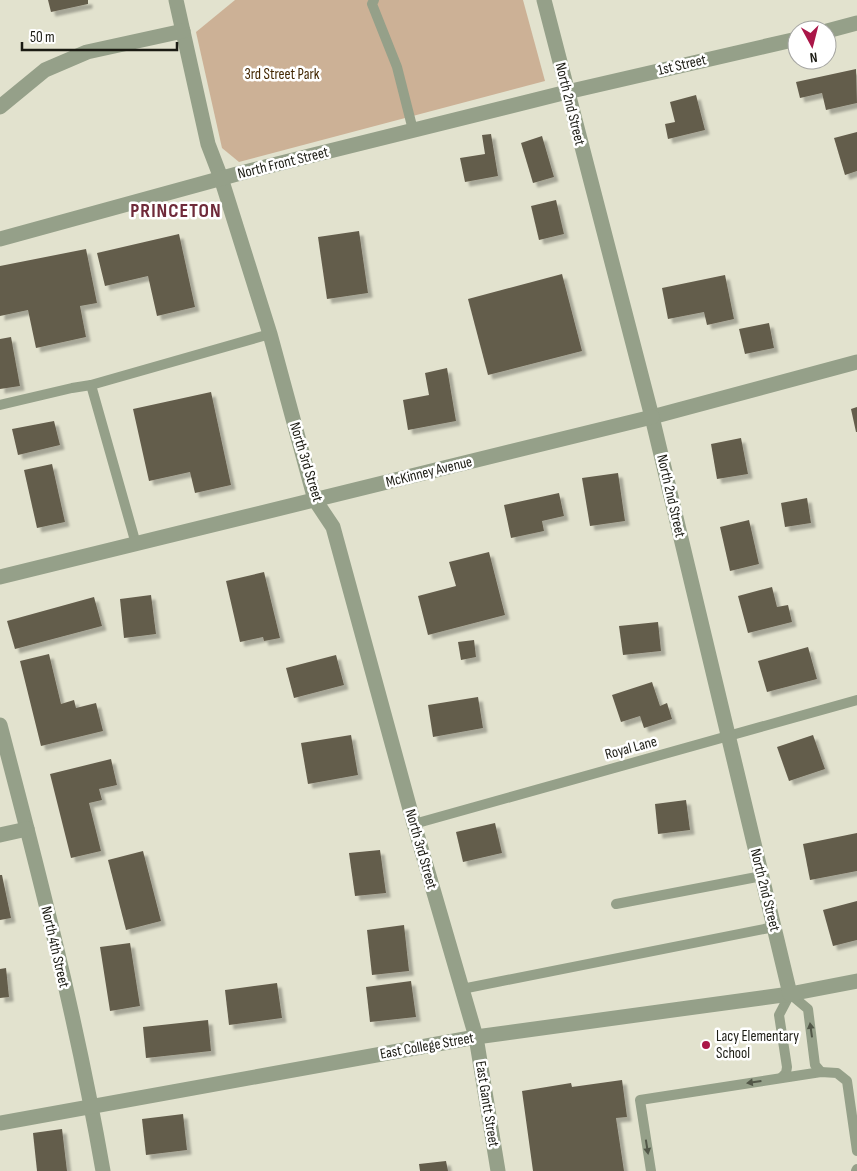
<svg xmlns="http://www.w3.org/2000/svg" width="857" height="1171" viewBox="0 0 857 1171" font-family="'Sofia Sans Condensed',sans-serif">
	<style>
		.green { fill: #ccb196 }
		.building { fill: #645d4c; filter: url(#shadow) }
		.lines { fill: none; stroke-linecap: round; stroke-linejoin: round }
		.service { stroke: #95a089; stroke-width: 10 }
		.minor { stroke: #95a089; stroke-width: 15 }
		.tertiary { stroke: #95a089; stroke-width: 15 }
		.oneway { fill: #525748 }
		.poi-dot { fill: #aa1648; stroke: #fff; stroke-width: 2 }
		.labels { text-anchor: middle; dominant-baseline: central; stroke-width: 5; stroke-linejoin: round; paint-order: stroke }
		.street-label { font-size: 15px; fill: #1b1b13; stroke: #fff }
		.park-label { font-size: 15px; fill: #422601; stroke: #fff }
		.poi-label { font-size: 15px; fill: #1b1b13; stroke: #fff; text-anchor: start }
		.district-label { font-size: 20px; font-weight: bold; letter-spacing: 1px; fill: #6f2a39; stroke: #fff }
	</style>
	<defs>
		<filter id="shadow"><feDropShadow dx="4.5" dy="4.5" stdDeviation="1" flood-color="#0004"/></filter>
	</defs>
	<rect width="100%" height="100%" fill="#e2e2ce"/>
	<path class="green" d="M235,0H523L545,81L239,162L222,148L196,32Z"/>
	<g class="building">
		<path d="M48,0H88V4L51,12Z"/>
		<path d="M856,69L857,103L826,110L822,93L800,98L796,82Z"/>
		<path d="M696,95L705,130L668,139L665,124L675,122L670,102Z"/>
		<path d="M857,132V171L845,175L834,138Z"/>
		<path d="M491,134L498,176L465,182L460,158L485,154L482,135Z"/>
		<path d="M542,136L554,177L533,183L521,143Z"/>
		<path d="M556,200L564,234L539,240L531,206Z"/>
		<path d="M359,231L368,293L327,299L318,237Z"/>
		<path d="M179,234L195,307L157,316L148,276L105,286L97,253Z"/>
		<path d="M86,249L97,303L80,306L86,337L36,348L28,310L0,316V266Z"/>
		<path d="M562,274L582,351L488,375L468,299Z"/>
		<path d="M725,275L734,319L707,325L704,312L668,319L662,288Z"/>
		<path d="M769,323L774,348L745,354L739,329Z"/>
		<path d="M11,337L20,386L0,389V339Z"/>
		<path d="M447,368L456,421L408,430L403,400L429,395L425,373Z"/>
		<path d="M211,392L231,485L195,493L190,472L149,481L133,409Z"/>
		<path d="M857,407V432H856L851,409Z"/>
		<path d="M54,421L60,445L18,455L12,429Z"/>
		<path d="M741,438L748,474L717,479L711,444Z"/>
		<path d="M52,464L65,522L37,528L24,470Z"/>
		<path d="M618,473L625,521L590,526L582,478Z"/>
		<path d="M559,493L564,516L542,521L544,531L511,538L504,505Z"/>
		<path d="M807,498L811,523L785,527L781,503Z"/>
		<path d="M749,520L759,564L730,571L720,527Z"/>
		<path d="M489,552L505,615L428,635L418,596L456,586L449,562Z"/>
		<path d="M264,572L280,638L264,641L263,637L240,642L226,581Z"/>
		<path d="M772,587L777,607L788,605L792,622L748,633L738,596Z"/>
		<path d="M151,595L156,634L124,638L120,599Z"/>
		<path d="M94,597L102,626L15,649L7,621Z"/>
		<path d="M658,622L661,651L623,655L619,626Z"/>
		<path d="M474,640L476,657L461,660L458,642Z"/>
		<path d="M808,647L817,679L767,692L758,661Z"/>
		<path d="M49,654L61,704L74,700L76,708L96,703L103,731L41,746L20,661Z"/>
		<path d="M336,655L344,685L294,698L286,668Z"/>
		<path d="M652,682L660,706L667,703L672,719L644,728L640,716L621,722L612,695Z"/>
		<path d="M478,697L483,728L433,737L428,705Z"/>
		<path d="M351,735L358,775L308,784L301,743Z"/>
		<path d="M813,735L825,769L789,781L777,747Z"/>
		<path d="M111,759L117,785L99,789L102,800L89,803L101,851L71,858L50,774Z"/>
		<path d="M686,800L690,830L658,834L655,804Z"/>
		<path d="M495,823L502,853L463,862L456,832Z"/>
		<path d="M857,833V871L810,880L803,844Z"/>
		<path d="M380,850L386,893L355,896L349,853Z"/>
		<path d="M143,851L161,921L126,930L108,860Z"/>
		<path d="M0,875H2L11,918L0,920Z"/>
		<path d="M857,901V940L833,946L823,910Z"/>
		<path d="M404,925L409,971L372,975L367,930Z"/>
		<path d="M130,943L140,1006L110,1011L100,947Z"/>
		<path d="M6,968L9,997L0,998V969Z"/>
		<path d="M411,981L416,1017L370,1022L366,987Z"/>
		<path d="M277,983L282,1018L229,1025L225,990Z"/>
		<path d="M208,1020L211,1051L146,1058L143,1027Z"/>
		<path d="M622,1080L627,1117L616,1118L624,1171H533L522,1091L571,1083L572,1087Z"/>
		<path d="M183,1114L187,1150L146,1155L142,1119Z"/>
		<path d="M62,1129L67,1171H37L33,1133Z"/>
		<path d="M446,1161L448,1171H420L419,1164Z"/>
	</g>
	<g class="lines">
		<g class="service">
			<path d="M374,0L372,4L397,67L413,130"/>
			<path d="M0,405L72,388L91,385"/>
			<path d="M136,544L91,385L270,334"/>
			<path d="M414,824L857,700"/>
			<path d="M616,904L762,876"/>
			<path d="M462,989L774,927"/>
			<path d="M781,1078L786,1073L787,1067L779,1015L790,994L808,1009L815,1065L821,1072"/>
			<path d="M651,1171L640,1100L821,1072L837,1073L847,1081L857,1151"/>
			<path d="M856,1171L857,1169"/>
		</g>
		<g class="minor">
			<path d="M176,0L208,144L221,178L270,334L315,500L333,527L414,824L476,1037L498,1171"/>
			<path d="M827,31L857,23"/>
			<path d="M0,107L45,70L87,52L183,31"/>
			<path d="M0,239L237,174L567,92L797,39"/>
			<path d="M652,417L857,362"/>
			<path d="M0,725C39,873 77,1021 103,1171"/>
			<path d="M0,835L27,829"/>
			<path d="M0,1123L476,1037L790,994"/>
		</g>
		<g class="tertiary">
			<path d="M544,0L652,417L790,994L857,981"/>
			<path d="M0,577L652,417"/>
		</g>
	</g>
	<defs><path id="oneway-solid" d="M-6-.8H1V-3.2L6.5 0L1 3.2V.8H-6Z" transform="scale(1.25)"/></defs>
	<g class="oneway">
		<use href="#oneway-solid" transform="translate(811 1030) rotate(-98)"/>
		<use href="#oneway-solid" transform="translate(754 1082) rotate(172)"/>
		<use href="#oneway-solid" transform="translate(647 1147) rotate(81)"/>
	</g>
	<circle class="poi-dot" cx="706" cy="1045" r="5"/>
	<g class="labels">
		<g class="street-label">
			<text transform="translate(682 65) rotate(-13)">1st Street</text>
			<text transform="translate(570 104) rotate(76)">North 2nd Street</text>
			<text transform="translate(283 163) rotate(-14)">North Front Street</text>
			<text transform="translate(306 462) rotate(73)">North 3rd Street</text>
			<text transform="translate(429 472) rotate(-14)">McKinney Avenue</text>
			<text transform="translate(671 496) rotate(77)">North 2nd Street</text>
			<text transform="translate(631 748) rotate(-15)">Royal Lane</text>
			<text transform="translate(421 849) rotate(74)">North 3rd Street</text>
			<text transform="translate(765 890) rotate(76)">North 2nd Street</text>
			<text transform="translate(55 947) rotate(77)">North 4th Street</text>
			<text transform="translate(427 1046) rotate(-10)">East College Street</text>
			<text transform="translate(487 1104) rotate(81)">East Gantt Street</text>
		</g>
		<g class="park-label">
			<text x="282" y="74">3rd Street Park</text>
		</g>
		<g class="poi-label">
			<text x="716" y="1036">Lacy Elementary<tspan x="716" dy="17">School</tspan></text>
		</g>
		<g class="district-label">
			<text x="176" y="211">PRINCETON</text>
		</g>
	</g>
	<g transform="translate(812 45) rotate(173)"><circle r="24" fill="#ffffff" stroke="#a4a4a1"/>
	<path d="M0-4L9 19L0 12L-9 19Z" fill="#aa1648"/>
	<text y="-8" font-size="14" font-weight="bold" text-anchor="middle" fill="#1b1b13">N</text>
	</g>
	<path d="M22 42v8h155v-8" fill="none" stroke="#1b1b13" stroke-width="2.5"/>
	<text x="30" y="42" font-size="15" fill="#1b1b13" stroke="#ffffff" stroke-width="4" paint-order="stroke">50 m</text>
</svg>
